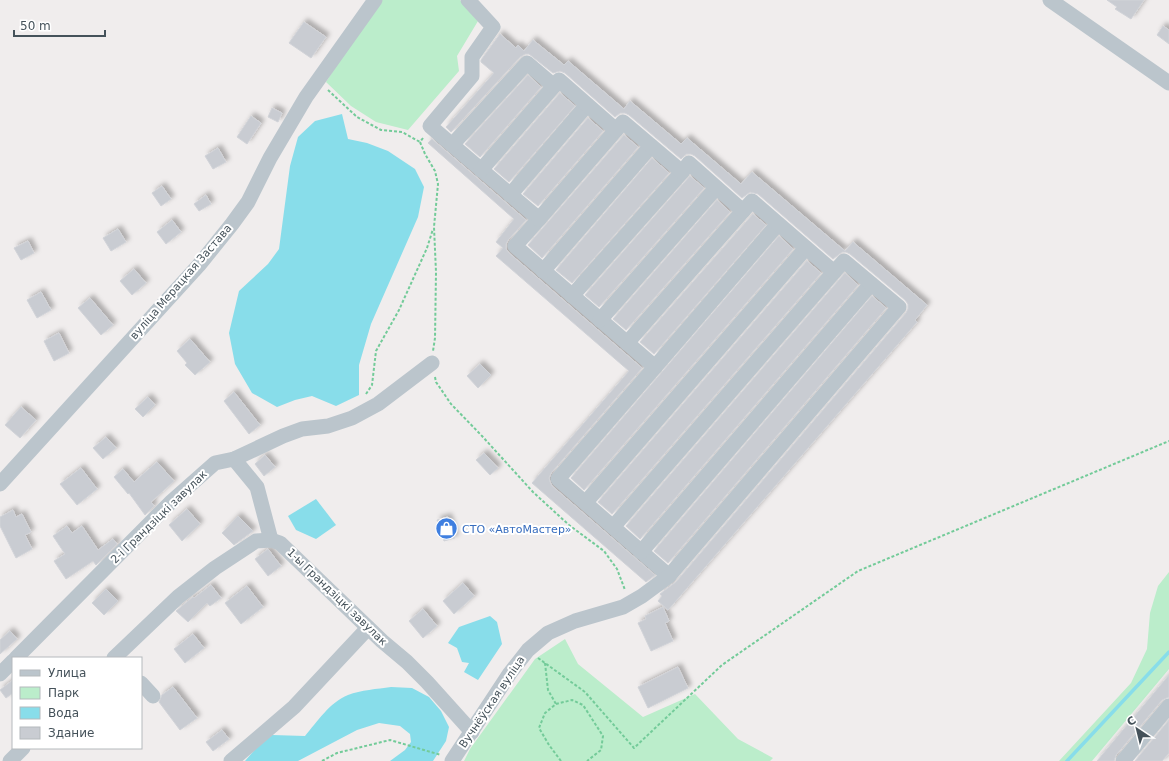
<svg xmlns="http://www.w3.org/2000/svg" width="1169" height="761" viewBox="0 0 1169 761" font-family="'DejaVu Sans',sans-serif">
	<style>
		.green { fill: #bbedcb }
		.water { fill: #88ddea }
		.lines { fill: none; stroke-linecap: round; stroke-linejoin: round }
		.stream { stroke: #88ddea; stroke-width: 3.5 }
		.building { fill: #c9ccd2; stroke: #d1d3d8; filter: url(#shadow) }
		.path { stroke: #73cb99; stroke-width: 2; stroke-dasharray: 3 2; stroke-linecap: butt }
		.minor { stroke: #bbc5cc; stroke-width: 15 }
		.labels { text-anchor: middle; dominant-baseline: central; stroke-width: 4; stroke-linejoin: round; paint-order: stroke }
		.street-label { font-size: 11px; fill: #45525a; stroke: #fff }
		.shop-label { font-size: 11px; fill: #366cbe; stroke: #fff; text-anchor: start }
	</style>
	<defs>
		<filter id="shadow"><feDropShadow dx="3.5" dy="-3.5" stdDeviation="2" flood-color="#0004"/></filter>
	</defs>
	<rect width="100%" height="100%" fill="#f0eded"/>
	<g class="green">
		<path d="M378,0H460L478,21L457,56L459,71L408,130L376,122L351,106L326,82Z"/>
		<path d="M1169,572V669L1092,761H1059L1131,683L1147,649L1150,613L1158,586Z"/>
		<path d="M565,639L578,664L643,717L695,694L738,739L773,758L770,761H464L470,749L535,659Z"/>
	</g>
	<g class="water">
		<path d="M342,114L348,139L367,143L388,151L415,169L424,187L418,217L371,324L359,365V395L336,406L312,396L295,400L277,407L252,393L235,364L229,333L239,291L268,264L279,249L290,166L298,137L315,121Z"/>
		<path d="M316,499L336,525L316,539L296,530L288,516Z"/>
		<path d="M490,616L497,622L502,644L478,680L464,672L469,663L462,662L457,648L448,643L459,627Z"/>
		<path d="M391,687L412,688L429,697L441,711L449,727L446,741L433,761H390L405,750L411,742L410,734L400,726L379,723L357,730L298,761H245L258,746L272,735L305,736C317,722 330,702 348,695C361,690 377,689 391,687Z"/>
	</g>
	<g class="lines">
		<path class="stream" d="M1067,761L1169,652"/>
	</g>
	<g class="building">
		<path d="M1107,0H1144L1131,19L1115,9L1117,7Z"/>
		<path d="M304,22L326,37L311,58L289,43Z"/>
		<path d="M1163,26L1169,30V44L1157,35Z"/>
		<path d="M500,34L516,48L518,45L524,51L533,40L564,65L568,61L624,109L630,101L681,144L687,138L741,184L752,172L845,251L853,242L927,305L915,320L917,322L668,610L658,601L662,596L660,594L676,582L906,313L908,309V304L905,300L850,254L846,252H842L833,259L758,194L750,192L742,198L695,156L691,154H686L681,159L629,115L625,113H620L615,117L565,73L560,71L553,73L529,54H525L520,57L451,132L446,127L494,73L481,62V60Z"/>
		<path d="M528,75L541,87L480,157L465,144Z"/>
		<path d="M560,93L575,106L509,182L494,169Z"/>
		<path d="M272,108L282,113L278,122L268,117Z"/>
		<path d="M251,116L261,123L247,144L237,137Z"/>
		<path d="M588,118L603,131L538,206L523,194Z"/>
		<path d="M624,135L638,147L542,258L528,245Z"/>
		<path d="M432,139L526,220L508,240L506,244V249L509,253L642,368L551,473L549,478L550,482L552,486L655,575L646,582L532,483L629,371L496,256L503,248L496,242L514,219L428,143Z"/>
		<path d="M218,148L226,162L213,169L205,156Z"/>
		<path d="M652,158L669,173L572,283L556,270Z"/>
		<path d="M690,176L704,188L599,307L585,295Z"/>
		<path d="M162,186L171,199L161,206L152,193Z"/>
		<path d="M206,195L211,204L199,211L194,204Z"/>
		<path d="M717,200L730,212L626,330L613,319Z"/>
		<path d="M753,214L766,225L654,354L640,342Z"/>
		<path d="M172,220L181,232L166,244L157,232Z"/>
		<path d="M118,229L126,242L111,251L103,238Z"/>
		<path d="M779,236L793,249L584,490L571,478Z"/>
		<path d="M28,241L34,253L21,260L14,248Z"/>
		<path d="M807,261L821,273L612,514L598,502Z"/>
		<path d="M134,269L146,283L132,295L120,281Z"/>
		<path d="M845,273L858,285L640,539L626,526Z"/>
		<path d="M41,292L51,310L37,318L27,300Z"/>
		<path d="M872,296L886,308L668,563L654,551Z"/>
		<path d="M90,298L113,325L101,335L78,308Z"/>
		<path d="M59,333L69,353L54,361L44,341Z"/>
		<path d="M190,339L210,362L195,375L185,365L187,363L177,351Z"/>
		<path d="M480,364L491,375L478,388L467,376Z"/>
		<path d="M234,392L260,425L249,434L224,401Z"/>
		<path d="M148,397L155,405L143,417L135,409Z"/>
		<path d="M21,407L36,420L20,438L5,425Z"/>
		<path d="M106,437L116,448L103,459L93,448Z"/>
		<path d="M484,453L498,468L490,475L476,460Z"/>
		<path d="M265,455L275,467L264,476L255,464Z"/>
		<path d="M157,462L174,481L151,502L154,506L145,515L129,493L128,494L114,477L123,469L134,482Z"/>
		<path d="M81,468L97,489L77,505L60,484Z"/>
		<path d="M187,509L200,524L182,541L169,525Z"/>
		<path d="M13,510L16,517L22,514L31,532L25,535L32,549L16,558L0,526V517Z"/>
		<path d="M238,516L253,531L234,545L222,533Z"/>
		<path d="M448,517L455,538L444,541L437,520Z"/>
		<path d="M67,526L72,533L82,526L98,550L113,539L117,544L96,565L93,561L66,579L54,561L65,554L53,536Z"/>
		<path d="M268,549L281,566L268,576L255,559Z"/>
		<path d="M463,583L474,596L454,614L443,601Z"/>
		<path d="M211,585L221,598L210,606L207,603L188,622L176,611L193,597L194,598Z"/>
		<path d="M247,586L263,607L241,624L225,603Z"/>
		<path d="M106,589L118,601L104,615L92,603Z"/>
		<path d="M663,607L669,621L665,623L673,641L651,651L638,623L646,619L645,616Z"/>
		<path d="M423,609L437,626L423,638L409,621Z"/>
		<path d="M10,631L17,639L0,654V640Z"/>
		<path d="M193,634L204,648L185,663L174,649Z"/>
		<path d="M678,667L688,688L648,708L638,687Z"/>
		<path d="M1169,675V697L1162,700L1116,755L1114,761H1097Z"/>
		<path d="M13,680V693L6,698L0,690Z"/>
		<path d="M173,687L197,718L180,730L159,702L162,695Z"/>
		<path d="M1169,720V753L1162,761H1135Z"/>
		<path d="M222,730L229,739L213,751L206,742Z"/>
	</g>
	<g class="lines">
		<g class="path">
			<path d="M328,90L357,117L381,130L402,132L420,142"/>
			<path d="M423,138L420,142L425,154L435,171L438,184L434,227L436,272L435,338L433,351"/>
			<path d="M435,377L436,382L451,404L482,436L533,492L569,525L604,551L617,569L625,590"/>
			<path d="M366,394L372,385L376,351L399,310L427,248L433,229"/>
			<path d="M538,658L585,692L634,748L722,665L858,571L1169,441"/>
			<path d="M545,663L548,690L556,704"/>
			<path d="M322,761L337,753L390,740L441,755"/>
			<path d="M561,761L549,745L539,728L545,713L556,704L572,700L583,705L603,736L601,750L587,761"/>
		</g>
		<g class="minor">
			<path d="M468,0L493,27L472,57V76L430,126L539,219L515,246L655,367L558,479L669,576"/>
			<path d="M1050,0L1169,83"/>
			<path d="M481,170L554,86"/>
			<path d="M510,195L587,105"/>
			<path d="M539,219L616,130"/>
			<path d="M543,271L651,146"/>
			<path d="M572,296L682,172"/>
			<path d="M600,320L716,188"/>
			<path d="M627,343L743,211"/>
			<path d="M655,367L778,224"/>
			<path d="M234,459L257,487L271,540"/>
			<path d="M0,484L199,265L232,224L248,202L270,158L306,97L375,0"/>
			<path d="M586,502L806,248"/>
			<path d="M613,527L834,272"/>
			<path d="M641,552L871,284"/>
			<path d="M16,658L172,501L215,463L234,459L283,436L302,429L328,426L352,418L378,404L432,363"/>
			<path d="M114,658L178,597L215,568L256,541L271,540L280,543L382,641L407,662L427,682L472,732"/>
			<path d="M0,674L13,661"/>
			<path d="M141,683L153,696"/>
			<path d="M10,761L23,748"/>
			<path d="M231,761L294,707L368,628"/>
			<path d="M452,761L510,673L528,650L548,633L575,621L623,607L642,596L669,576L899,307L844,261L834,272L752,201L743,211L689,163L682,172L623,122L616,130L559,80L554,86L527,63L452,145"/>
			<path d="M1123,761L1169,706"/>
		</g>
	</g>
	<defs>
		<symbol id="shop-disc" viewBox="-11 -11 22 22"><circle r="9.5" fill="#3f7fe0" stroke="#fff"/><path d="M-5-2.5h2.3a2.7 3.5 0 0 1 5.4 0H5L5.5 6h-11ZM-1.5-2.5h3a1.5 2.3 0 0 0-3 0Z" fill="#fff"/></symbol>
	</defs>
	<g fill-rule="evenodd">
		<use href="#shop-disc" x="434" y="516" width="25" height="25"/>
	</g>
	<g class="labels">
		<g class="street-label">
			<text transform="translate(181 282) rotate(-49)">вуліца Мерацкая Застава</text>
			<text transform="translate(159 517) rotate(-44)">2-і Грандзіцкі завулак</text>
			<text transform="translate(337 597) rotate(44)">1-ы Грандзіцкі завулак</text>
			<text transform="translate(492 702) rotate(-56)">Вучнёўская вуліца</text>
		</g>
		<g class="shop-label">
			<text x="462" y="529">СТО «АвтоМастер»</text>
		</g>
	</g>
	<rect x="12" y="657" width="130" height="92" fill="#ffffff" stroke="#b5babd"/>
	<rect x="20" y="670" width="20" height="6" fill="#bbc5cc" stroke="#b5babd"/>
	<text x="48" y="677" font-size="12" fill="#45525a">Улица</text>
	<rect x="20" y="687" width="20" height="12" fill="#bbedcb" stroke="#b5babd"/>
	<text x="48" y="697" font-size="12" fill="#45525a">Парк</text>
	<rect x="20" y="707" width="20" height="12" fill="#88ddea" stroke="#b5babd"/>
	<text x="48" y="717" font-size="12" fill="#45525a">Вода</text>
	<rect x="20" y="727" width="20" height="12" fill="#c9ccd2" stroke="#b5babd"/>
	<text x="48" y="737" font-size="12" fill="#45525a">Здание</text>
	<g transform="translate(1137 729) rotate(325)" stroke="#ffffff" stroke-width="3" paint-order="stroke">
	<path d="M0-3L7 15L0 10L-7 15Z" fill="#45525a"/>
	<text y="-6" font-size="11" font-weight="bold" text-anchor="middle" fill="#45525a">С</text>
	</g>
	<path d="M14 30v6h91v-6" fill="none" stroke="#45525a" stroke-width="2"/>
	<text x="20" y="30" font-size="12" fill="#45525a" stroke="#ffffff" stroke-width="3" paint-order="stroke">50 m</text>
</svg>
